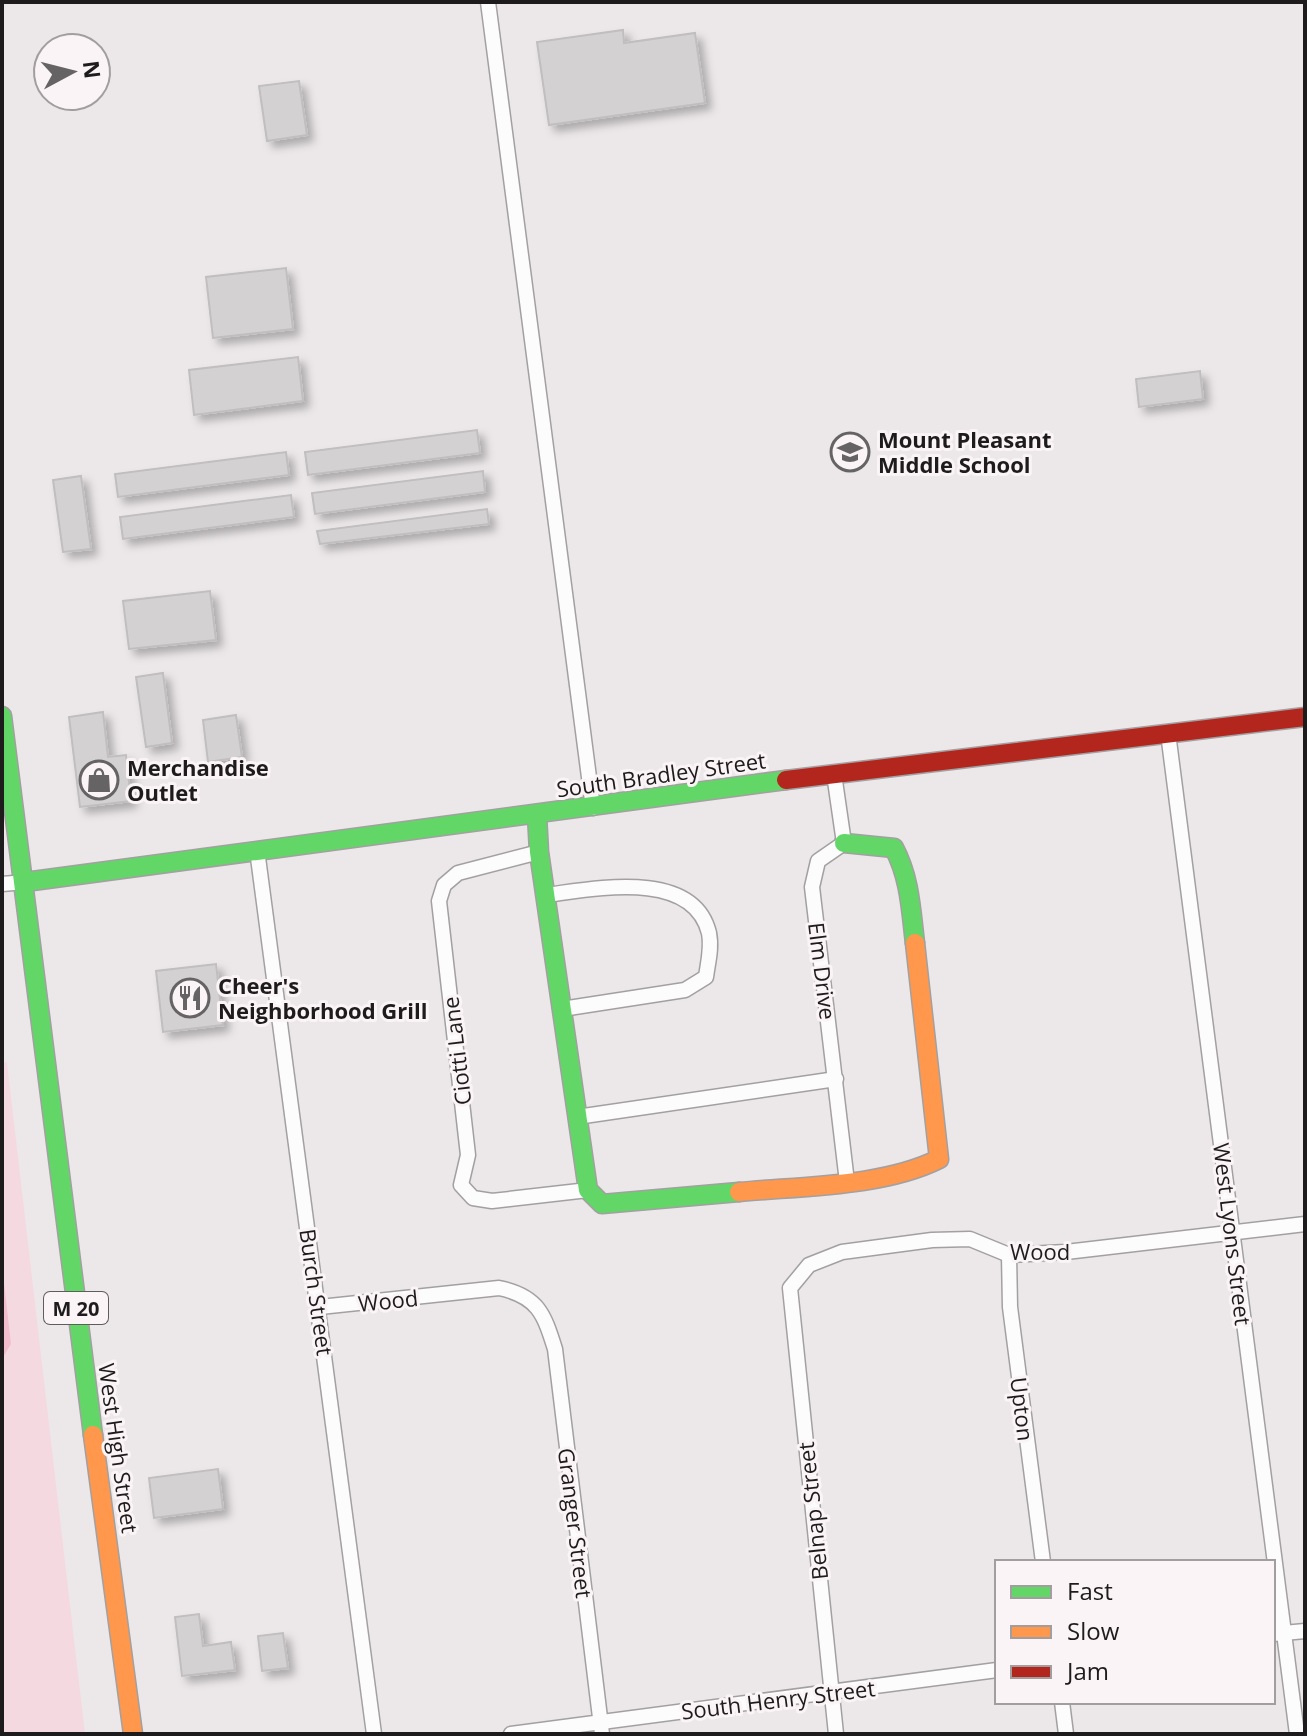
<svg xmlns="http://www.w3.org/2000/svg" width="1307" height="1736" viewBox="0 0 1307 1736" font-family="'Open Sans',sans-serif">
	<style>
		.green { fill: #f5d9e1 }
		.forest { fill: #f2bece }
		.building { fill: #d4d1d2; stroke: #c1bebf; stroke-width: 2; filter: url(#shadow) }
		.lines { fill: none; stroke-linecap: round; stroke-linejoin: round }
		.street-casing { stroke: #a3a0a1; stroke-width: 17 }
		.fast-casing { stroke: #a3a0a1; stroke-width: 21 }
		.slow-casing { stroke: #a3a0a1; stroke-width: 21 }
		.jam-casing { stroke: #a3a0a1; stroke-width: 21 }
		.street { stroke: #fcfcfc; stroke-width: 14 }
		.fast { stroke: #63d668; stroke-width: 18 }
		.slow { stroke: #ff974d; stroke-width: 18 }
		.jam { stroke: #b3261e; stroke-width: 18 }
		.labels { text-anchor: middle; dominant-baseline: central; stroke-width: 6; stroke-linejoin: round; paint-order: stroke }
		.shield { fill: #fbf4f6; stroke: #605c5d; stroke-width: 2 }
		.shield-label { font-size: 20px; font-weight: bold; fill: #1d1b1c }
		.poi-label { font-size: 22px; font-weight: bold; fill: #1d1b1c; stroke: #fbf4f6; text-anchor: start }
		.street-label { font-size: 22px; fill: #1d1b1c; stroke: #fbf4f6 }
	</style>
	<defs>
		<filter id="shadow"><feDropShadow dx="6" dy="6" stdDeviation="4" flood-color="#0004"/></filter>
	</defs>
	<rect width="100%" height="100%" fill="#ece8ea"/>
	<path class="green" d="M7,1062L85,1734H2V1063Z"/>
	<path class="forest" d="M2,1265L11,1344L2,1359Z"/>
	<g class="building">
		<path d="M623,30L624,43L695,33L705,103L549,125L537,42Z"/>
		<path d="M299,81L307,135L267,141L259,86Z"/>
		<path d="M286,268L293,329L213,338L206,277Z"/>
		<path d="M298,357L303,401L194,415L189,370Z"/>
		<path d="M1200,371L1203,399L1139,407L1136,379Z"/>
		<path d="M477,430L480,453L308,475L305,452Z"/>
		<path d="M286,452L289,475L118,497L115,474Z"/>
		<path d="M483,471L485,492L315,514L312,493Z"/>
		<path d="M81,476L91,549L63,552L53,480Z"/>
		<path d="M291,495L294,517L123,539L120,517Z"/>
		<path d="M487,509L489,524L320,544L317,531Z"/>
		<path d="M210,591L216,640L129,649L123,601Z"/>
		<path d="M163,673L172,743L146,747L136,677Z"/>
		<path d="M103,712L108,757L126,755L131,801L80,807L69,717Z"/>
		<path d="M236,715L242,757L208,762L203,720Z"/>
		<path d="M216,964L223,1025L163,1032L156,971Z"/>
		<path d="M218,1469L223,1509L154,1518L149,1478Z"/>
		<path d="M199,1614L203,1646L231,1642L235,1670L182,1676L175,1617Z"/>
		<path d="M283,1633L288,1668L262,1671L258,1636Z"/>
	</g>
	<g class="lines">
		<defs>
			<g id="street">
				<path d="M488,2L593,808"/>
				<path d="M1168,733L1297,1734"/>
				<path d="M834,774L844,843L818,861L812,887L847,1182"/>
				<path d="M257,850L374,1734"/>
				<path d="M539,852L458,873L444,885L439,901L468,1155L461,1185L473,1198L492,1201L588,1190"/>
				<path d="M2,884L25,882"/>
				<path d="M546,895C593,889 693,868 709,933C712,948 708,962 706,977L685,990L562,1009"/>
				<path d="M577,1117L836,1079"/>
				<path d="M1009,1255L1010,1307L1043,1562"/>
				<path d="M320,1307L499,1288C538,1296 544,1314 555,1349L602,1734"/>
				<path d="M1273,1634L1305,1631"/>
				<path d="M1062,1702L1066,1734"/>
				<path d="M511,1734L997,1670"/>
				<path d="M836,1734L790,1288L809,1265L842,1252L932,1240L970,1239L1009,1255L1066,1252L1305,1224"/>
			</g>
			<g id="fast">
				<path d="M2,716L93,1435"/>
				<path d="M537,815L539,852L588,1190L602,1204L739,1192"/>
				<path d="M844,843L894,848C910,878 911,910 915,943"/>
				<path d="M25,882L786,780"/>
			</g>
			<g id="slow">
				<path d="M739,1192C802,1186 883,1187 939,1159L915,943"/>
				<path d="M93,1435L133,1734"/>
			</g>
			<path id="jam" d="M786,780L1305,717"/>
		</defs>
		<use href="#street" class="street-casing"/>
		<use href="#fast" class="fast-casing"/>
		<use href="#slow" class="slow-casing"/>
		<use href="#jam" class="jam-casing"/>
		<use href="#street" class="street"/>
		<use href="#fast" class="fast"/>
		<use href="#slow" class="slow"/>
		<use href="#jam" class="jam"/>
	</g>
	<defs>
		<symbol id="school-ring" viewBox="-11 -11 22 22"><circle r="9.5" fill="#fbf4f6" stroke="#656364" stroke-width="1.5"/><path d="M0-5L7-2L0 1L-7-2ZM-4 1L0 2.5L4 1V4Q0 6-4 4Z" fill="#656364"/></symbol>
		<symbol id="shop-ring" viewBox="-11 -11 22 22"><circle r="9.5" fill="#fbf4f6" stroke="#656364" stroke-width="1.5"/><path d="M-5-2.5h2.3a2.7 3.5 0 0 1 5.4 0H5L5.5 6h-11ZM-1.5-2.5h3a1.5 2.3 0 0 0-3 0Z" fill="#656364"/></symbol>
		<symbol id="restaurant-ring" viewBox="-11 -11 22 22"><circle r="9.5" fill="#fbf4f6" stroke="#656364" stroke-width="1.5"/><path d="M-5-6h1v4h1v-4h1v4h1v-4h1v5L-1.5 .5V6h-2V.5L-5-1ZM5-6V6H3V1.5H1.5Q1.5-4 5-6Z" fill="#656364"/></symbol>
	</defs>
	<g fill-rule="evenodd">
		<use href="#school-ring" x="828" y="430" width="44" height="44"/>
		<use href="#shop-ring" x="77" y="758" width="44" height="44"/>
		<use href="#restaurant-ring" x="168" y="976" width="44" height="44"/>
	</g>
	<g class="labels">
		<rect class="shield" x="44" y="1292" width="64" height="32" rx="6"/>
		<g class="shield-label">
			<text x="76" y="1308">M 20</text>
		</g>
		<g class="poi-label">
			<text x="878" y="439">Mount Pleasant<tspan x="878" dy="25">Middle School</tspan></text>
			<text x="127" y="767">Merchandise<tspan x="127" dy="25">Outlet</tspan></text>
			<text x="218" y="985">Cheer's<tspan x="218" dy="25">Neighborhood Grill</tspan></text>
		</g>
		<g class="street-label">
			<text transform="translate(661 774) rotate(-8)">South Bradley Street</text>
			<text transform="translate(823 971) rotate(83)">Elm Drive</text>
			<text transform="translate(456 1051) rotate(-97)">Ciotti Lane</text>
			<text transform="translate(1233 1234) rotate(83)">West Lyons Street</text>
			<text x="1040" y="1251">Wood</text>
			<text transform="translate(317 1292) rotate(82)">Burch Street</text>
			<text transform="translate(388 1300) rotate(-6)">Wood</text>
			<text transform="translate(1023 1409) rotate(83)">Upton</text>
			<text transform="translate(119 1448) rotate(82)">West High Street</text>
			<text transform="translate(812 1511) rotate(-96)">Belnap Street</text>
			<text transform="translate(576 1523) rotate(83)">Granger Street</text>
			<text transform="translate(778 1699) rotate(-7)">South Henry Street</text>
		</g>
	</g>
	<rect width="1307" height="1736" fill="none" stroke="#1d1b1c" stroke-width="8"/>
	<rect x="995" y="1560" width="280" height="144" fill="#fbf4f6" stroke="#a29d9f" stroke-width="2"/>
	<rect x="1011" y="1586" width="40" height="12" fill="#63d668" stroke="#a29d9f" stroke-width="2"/>
	<text x="1067" y="1600" font-size="24" fill="#1d1b1c">Fast</text>
	<rect x="1011" y="1626" width="40" height="12" fill="#ff974d" stroke="#a29d9f" stroke-width="2"/>
	<text x="1067" y="1640" font-size="24" fill="#1d1b1c">Slow</text>
	<rect x="1011" y="1666" width="40" height="12" fill="#b3261e" stroke="#a29d9f" stroke-width="2"/>
	<text x="1067" y="1680" font-size="24" fill="#1d1b1c">Jam</text>
	<g transform="translate(72 72) rotate(83)"><circle r="38" fill="#fbf4f6" stroke="#a29d9f" stroke-width="2"/>
	<path d="M0-6L14 30L0 20L-14 30Z" fill="#656364"/>
	<text y="-12" font-size="22" font-weight="bold" text-anchor="middle" fill="#1d1b1c">N</text>
	</g>
</svg>
